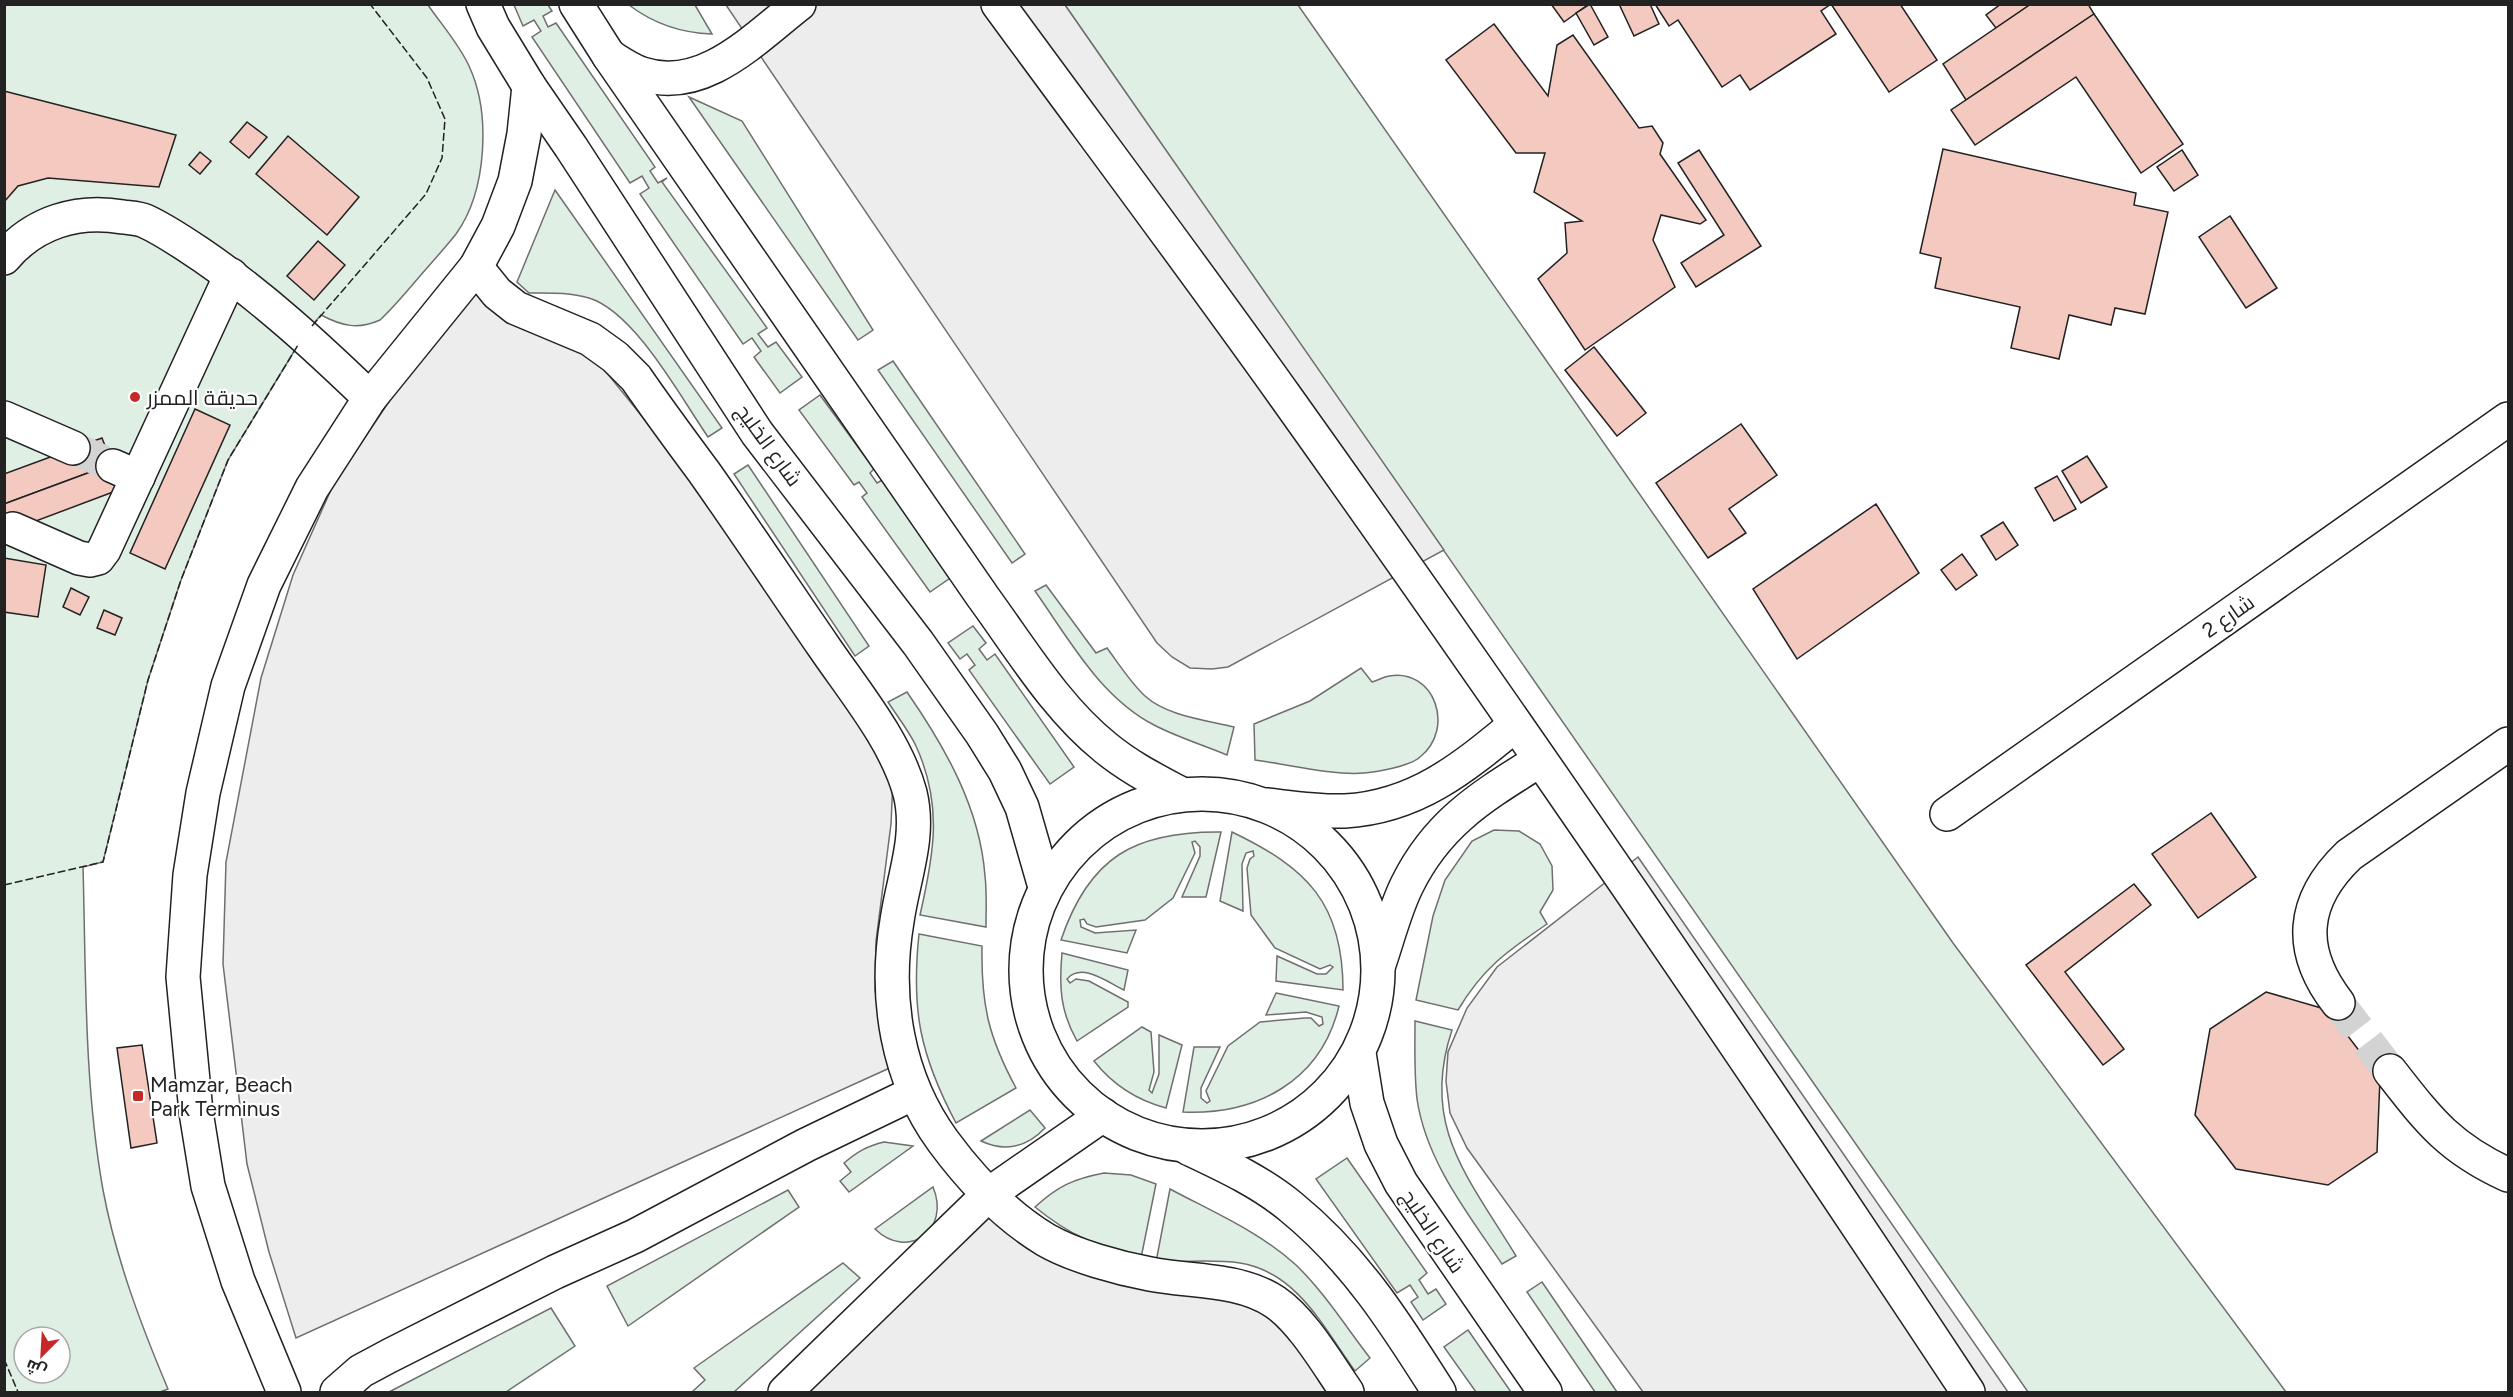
<svg xmlns="http://www.w3.org/2000/svg" width="2513" height="1397" viewBox="0 0 2513 1397" font-family="Figtree,Cairo,sans-serif">
	<style>
		.green { fill: #e0efe3; stroke: #6f6f6f; stroke-width: 1.5; fill-rule: evenodd }
		.parking { fill: #ededed; stroke: #6f6f6f; stroke-width: 1.5 }
		.building { fill: #f3c9c0; stroke: #222; stroke-width: 1.5 }
		.lines { fill: none; stroke-linecap: round; stroke-linejoin: round }
		.minor-tunnel { stroke: #d3d3d3; stroke-width: 33; stroke-dasharray: 33 16; stroke-linecap: butt }
		.minor-casing { stroke: #222; stroke-width: 36 }
		.major-casing { stroke: #222; stroke-width: 36 }
		.minor { stroke: #fff; stroke-width: 33 }
		.major { stroke: #fff; stroke-width: 33 }
		.fence { stroke: #222; stroke-width: 1.5; stroke-dasharray: 8 3; stroke-linecap: butt }
		.poi-dot { fill: #c62828; stroke: #fff; stroke-width: 2 }
		.labels { text-anchor: middle; dominant-baseline: central; stroke-width: 4.5; stroke-linejoin: round; paint-order: stroke }
		.poi-label { font-size: 21px; fill: #222; stroke: #fff; text-anchor: start }
		.street-label { font-size: 21px; fill: #222; stroke: #fff }
	</style>
	<rect width="100%" height="100%" fill="#fff"/>
	<g class="green">
		<path d="M5,5H428C441,24 459,44 469,66C491,113 487,191 456,234C445,248 432,262 420,276C407,291 395,306 380,320C358,330 342,326 321,315L304,335L228,460L181,580L148,680L103,862L83,867C86,975 84,1083 103,1190C116,1259 141,1325 168,1389L160,1392H5ZM24,1337H60V1373H24Z"/>
		<path d="M514,5H548L552,11L543,16L548,27L556,23L655,167L650,171L658,183L667,178L662,182L767,328L758,334L768,347L776,342L802,377L780,393L754,357L761,351L752,338L743,344L640,194L649,188L642,176L630,183L532,37L541,31L534,20L523,26Z"/>
		<path d="M629,5H695L712,34C680,33 654,24 629,5Z"/>
		<path d="M1065,5H1298L1953,943L2286,1392H2028Z"/>
		<path d="M689,97L742,121L873,330L858,340Z"/>
		<path d="M555,190L722,428L708,437C681,398 635,312 589,298C569,292 550,293 529,293L517,282Z"/>
		<path d="M893,361L1025,554L1012,563L878,370Z"/>
		<path d="M820,395L874,469L870,473L877,483L884,479L953,576L930,592L862,497L867,493L859,482L854,485L799,410Z"/>
		<path d="M748,465L869,646L855,656L734,474Z"/>
		<path d="M1046,585L1096,653L1107,648C1119,664 1130,682 1145,696C1167,716 1205,720 1234,727L1227,755C1203,745 1177,737 1154,725C1100,697 1069,639 1035,591Z"/>
		<path d="M973,626L986,643L979,649L987,660L995,654L1074,767L1050,784L969,670L975,665L967,654L960,659L948,643Z"/>
		<path d="M1361,668L1372,682C1377,681 1383,677 1389,676C1434,668 1456,728 1420,757C1410,766 1378,772 1364,773C1335,776 1285,764 1255,760L1254,724L1310,701Z"/>
		<path d="M907,692C945,747 980,808 985,876C987,893 986,910 986,927L920,915C934,854 943,805 916,746C909,731 897,716 888,702Z"/>
		<path d="M1494,830L1519,831L1540,844L1552,866L1553,890L1540,912L1547,924C1506,952 1483,968 1458,1010L1416,1000L1433,916L1445,880L1472,841Z"/>
		<path d="M1221,832L1206,897H1182L1200,856V847L1195,841L1192,842L1195,853L1173,898L1145,920L1096,927L1087,924L1084,919L1080,920L1081,927L1095,933L1136,930L1127,953L1061,940C1089,857 1135,831 1221,832Z"/>
		<path d="M1232,832C1307,868 1343,903 1343,990L1276,981L1277,956L1317,974H1326L1333,967L1330,965L1320,969L1275,948L1251,915L1247,868L1250,859L1254,856L1253,851L1246,853L1242,864L1243,911L1220,901Z"/>
		<path d="M919,934L982,946C981,1004 988,1036 1016,1088L956,1123C920,1055 911,1010 919,934Z"/>
		<path d="M1062,953L1128,970L1124,990C1107,982 1082,962 1067,979L1070,983L1076,979L1089,981L1128,1002V1007L1077,1041C1060,1011 1059,986 1062,953Z"/>
		<path d="M1276,993L1339,1006C1321,1081 1257,1115 1183,1112L1194,1047H1220L1201,1088V1098L1207,1103L1210,1101L1206,1091L1228,1046L1260,1022L1305,1018H1311L1319,1026L1323,1024L1322,1017L1306,1012L1266,1015Z"/>
		<path d="M1415,1021L1452,1030C1420,1126 1468,1177 1516,1256L1502,1264C1468,1214 1426,1161 1417,1099C1414,1073 1415,1047 1415,1021Z"/>
		<path d="M1142,1027L1151,1032L1154,1072L1149,1090L1152,1093L1159,1074V1035L1182,1045L1166,1108C1136,1100 1113,1085 1094,1061Z"/>
		<path d="M1030,1110L1045,1128C1027,1147 1005,1152 981,1141Z"/>
		<path d="M884,1142L913,1146L849,1192L840,1181L851,1172L844,1163C857,1152 867,1146 884,1142Z"/>
		<path d="M1347,1158L1427,1273L1419,1280L1428,1294L1436,1289L1446,1304L1423,1320L1411,1302L1418,1297L1410,1285L1397,1293L1316,1179Z"/>
		<path d="M1104,1173L1131,1175L1156,1184L1141,1258C1095,1244 1073,1238 1035,1207C1058,1186 1073,1179 1104,1173Z"/>
		<path d="M933,1187C951,1230 908,1261 875,1229Z"/>
		<path d="M1170,1189C1213,1212 1260,1232 1296,1265C1324,1292 1346,1327 1370,1358L1355,1371C1324,1328 1297,1272 1240,1263C1213,1259 1183,1262 1156,1262Z"/>
		<path d="M788,1190L799,1207L628,1326L607,1286Z"/>
		<path d="M843,1263L860,1278L734,1392H692L705,1380L694,1368Z"/>
		<path d="M1542,1282L1617,1392H1595L1527,1292Z"/>
		<path d="M551,1308L575,1346L506,1392H389Z"/>
		<path d="M1468,1330L1511,1392H1476L1444,1347Z"/>
	</g>
	<g class="parking">
		<path d="M726,5H1065L1444,550L1228,667L1212,669L1190,668L1172,657L1157,643Z"/>
		<path d="M482,283L594,357L747,546L893,779L891,824L876,941L875,990L882,1034L894,1066L296,1338L269,1252L247,1164L223,964L226,862L261,678L293,575L334,483L426,347Z"/>
		<path d="M1638,857L2008,1392H1643L1467,1148L1450,1113L1446,1081L1448,1052L1467,1008L1497,967Z"/>
		<path d="M973,1205L1226,1289L1305,1340L1334,1392H775Z"/>
	</g>
	<g class="building">
		<path d="M1551,4H1589L1564,22Z"/>
		<path d="M1590,4L1608,37L1594,45L1576,13Z"/>
		<path d="M1623,4H1650L1659,24L1634,36L1620,6Z"/>
		<path d="M1655,4H1831L1821,11L1836,34L1750,90L1740,75L1722,87L1678,20L1669,26Z"/>
		<path d="M1831,4H1900L1937,60L1889,92Z"/>
		<path d="M2001,4H2031L1996,28L1986,15Z"/>
		<path d="M2031,4H2088L2094,14L1966,100L1943,64Z"/>
		<path d="M2094,14L2183,144L2141,173L2076,77L1975,145L1951,110Z"/>
		<path d="M1494,24L1548,96L1557,45L1573,35L1639,128L1652,126L1663,143L1660,154L1706,220L1700,224L1661,215L1653,240L1675,287L1585,350L1538,279L1567,253L1565,223L1582,221L1534,192L1545,153H1516L1446,60Z"/>
		<path d="M4,91L176,135L159,187L48,178L18,186L4,202Z"/>
		<path d="M247,122L267,137L249,158L230,142Z"/>
		<path d="M288,136L359,197L327,235L256,174Z"/>
		<path d="M1943,149L2136,193L2134,205L2168,212L2145,314L2115,308L2111,325L2069,315L2059,359L2011,348L2020,307L1935,288L1941,258L1920,253Z"/>
		<path d="M1699,150L1761,246L1696,287L1681,263L1724,235L1678,163Z"/>
		<path d="M2182,150L2198,175L2174,191L2157,167Z"/>
		<path d="M200,152L211,161L200,174L189,165Z"/>
		<path d="M2230,216L2277,288L2246,308L2199,237Z"/>
		<path d="M318,241L345,265L314,300L287,276Z"/>
		<path d="M1594,347L1646,413L1617,436L1565,370Z"/>
		<path d="M195,409L230,425L165,569L130,553Z"/>
		<path d="M1741,424L1777,475L1729,509L1746,533L1708,558L1656,483Z"/>
		<path d="M102,438L112,464L4,504V474Z"/>
		<path d="M2087,456L2107,487L2081,503L2062,471Z"/>
		<path d="M112,464L121,489L4,533V504Z"/>
		<path d="M2057,476L2076,509L2054,521L2035,488Z"/>
		<path d="M1876,504L1919,573L1797,659L1753,589Z"/>
		<path d="M2003,522L2018,545L1996,560L1981,536Z"/>
		<path d="M1962,554L1977,575L1956,590L1941,570Z"/>
		<path d="M4,558L46,565L38,617L4,612Z"/>
		<path d="M71,588L89,597L80,615L63,607Z"/>
		<path d="M104,610L122,618L115,635L97,628Z"/>
		<path d="M2211,813L2256,877L2198,918L2152,854Z"/>
		<path d="M2134,884L2151,905L2065,972L2124,1049L2103,1065L2026,965Z"/>
		<path d="M2266,992L2328,1010L2380,1078L2377,1152L2328,1185L2236,1169L2195,1115L2210,1029Z"/>
		<path d="M142,1045L157,1143L131,1148L117,1048Z"/>
	</g>
	<g class="lines">
		<g class="minor-tunnel">
			<path d="M73,448L113,466"/>
			<path d="M2338,1003L2390,1071"/>
		</g>
		<defs>
			<g id="minor">
				<path d="M998,4C1094,135 1191,264 1285,396C1519,724 1746,1056 1968,1392"/>
				<path d="M609,56C619,62 630,70 642,74C703,94 754,39 799,4"/>
				<path d="M4,258C34,222 78,209 123,217C130,218 138,218 145,221C165,230 185,244 203,256C264,298 317,347 370,398"/>
				<path d="M476,267L497,293L516,308L590,339L615,357L636,378C658,410 681,441 704,472C745,530 784,589 824,647C854,691 896,741 910,793C921,837 903,878 897,921C884,998 897,1078 943,1141C971,1179 1006,1216 1046,1240C1074,1256 1118,1268 1150,1274C1190,1282 1239,1278 1275,1302C1303,1321 1328,1365 1347,1392"/>
				<path d="M4,418L73,448"/>
				<path d="M113,466L138,477"/>
				<path d="M13,529L79,558L90,560L98,558L104,550L231,275"/>
				<path d="M1267,805C1293,808 1319,812 1345,811C1416,807 1463,768 1515,725"/>
				<path d="M1947,814L2508,419"/>
				<path d="M1379,964C1388,938 1395,909 1407,885C1438,822 1483,796 1540,760"/>
				<path d="M2338,1003C2297,950 2301,901 2349,855L2508,744"/>
				<path d="M2390,1071C2429,1121 2449,1148 2508,1175"/>
				<path d="M284,1392L238,1281L208,1186L196,1112L183,977L190,875L203,793L228,686L264,585L312,488L370,398L476,267L498,226L515,181L524,134L529,86"/>
				<path d="M337,1392L361,1371L389,1356L555,1272L635,1236L806,1145L914,1093"/>
				<path d="M785,1392L989,1194L1103,1115"/>
			</g>
			<g id="major">
				<path d="M483,4L493,27L529,86L571,147L757,433L918,643L982,734L1005,771L1022,807L1045,887"/>
				<path d="M576,4L609,56L983,597C1021,649 1056,708 1106,748C1129,767 1155,780 1181,794"/>
				<circle cx="1202" cy="970" r="176"/>
				<path d="M1359,1053L1367,1103L1381,1144L1401,1183L1545,1392"/>
				<path d="M1188,1148C1224,1165 1261,1182 1291,1207C1355,1259 1396,1324 1439,1392"/>
			</g>
		</defs>
		<use href="#minor" class="minor-casing"/>
		<use href="#major" class="major-casing"/>
		<use href="#minor" class="minor"/>
		<use href="#major" class="major"/>
		<g class="fence">
			<path d="M312,326L426,194L442,158L445,119L427,78L370,4"/>
			<path d="M4,885L103,862L148,680L181,580L228,460L298,345"/>
			<path d="M4,1359L18,1392"/>
		</g>
	</g>
	<g class="poi-dot">
		<circle cx="135" cy="397" r="6"/>
		<rect x="132" y="1090" width="12" height="12" rx="3"/>
	</g>
	<g class="labels">
		<g class="poi-label">
			<text x="147" y="397">حديقة الممزر</text>
			<text x="150" y="1084">Mamzar, Beach<tspan x="150" dy="24">Park Terminus</tspan></text>
		</g>
		<g class="street-label">
			<text transform="translate(769 445) rotate(54)">شارع الخليج</text>
			<text transform="translate(2228 616) rotate(-35)">شارع 2</text>
			<text transform="translate(1433 1231) rotate(56)">شارع الخليج</text>
		</g>
	</g>
	<rect width="2513" height="1397" fill="none" stroke="#222222" stroke-width="12"/>
	<g transform="translate(42 1355) rotate(204)"><circle r="28" fill="#ffffff" stroke="#a7a7a7" stroke-width="1.5"/>
	<path d="M0-4.5L10 22L0 15L-10 22Z" fill="#c62828"/>
	<text y="-9" font-size="16" font-weight="bold" text-anchor="middle" fill="#222222">ش</text>
	</g>
</svg>
